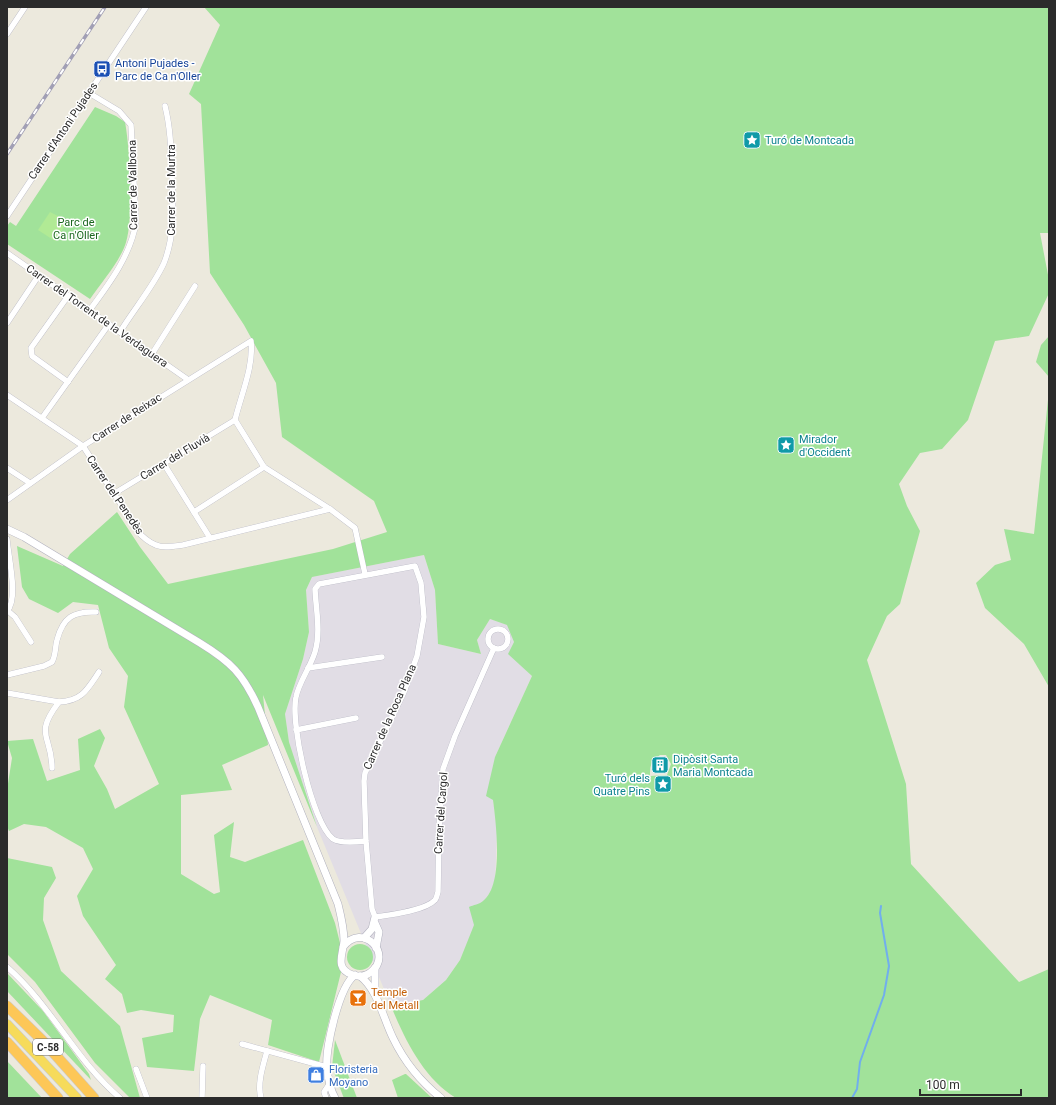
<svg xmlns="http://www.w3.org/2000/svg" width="1056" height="1105" viewBox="0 0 1056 1105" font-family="Roboto,sans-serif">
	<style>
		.industrial { fill: #e1dde5 }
		.green { fill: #a1e29a; fill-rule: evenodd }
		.pitch { fill: #b1ea95 }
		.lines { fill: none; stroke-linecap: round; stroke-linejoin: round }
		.stream { stroke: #71aeed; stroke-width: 2 }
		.minor-casing { stroke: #b1b1be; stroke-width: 6 }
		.tertiary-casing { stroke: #b1b1be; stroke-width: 8 }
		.secondary-casing { stroke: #b1b1be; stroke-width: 8 }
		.trunk-casing { stroke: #ccc; stroke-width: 10 }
		.motorway-casing { stroke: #ccc; stroke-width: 11 }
		.minor { stroke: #fff; stroke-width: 5.5 }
		.tertiary { stroke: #fff; stroke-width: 7 }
		.secondary { stroke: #fff; stroke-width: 7 }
		.trunk { stroke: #f6db5b; stroke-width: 9 }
		.motorway { stroke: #fdc757; stroke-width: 10 }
		.rail-casing { stroke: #a19fb5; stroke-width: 3.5 }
		.rail { stroke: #fff; stroke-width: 2; stroke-dasharray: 6; stroke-linecap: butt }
		.labels { text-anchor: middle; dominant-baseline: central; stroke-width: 3; stroke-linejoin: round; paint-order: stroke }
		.shield { fill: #fff; stroke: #6b6b6b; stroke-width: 1 }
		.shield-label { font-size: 10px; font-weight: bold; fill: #2b2b2b }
		.transit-label { font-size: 11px; fill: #164399; stroke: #fff; text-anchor: start }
		.street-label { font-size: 11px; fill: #2b2b2b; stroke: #fff }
		.culture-label { font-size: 11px; fill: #0d838f; stroke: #fff; text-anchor: start }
		.park-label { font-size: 11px; fill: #1b671e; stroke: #fff }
		.food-label { font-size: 11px; fill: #c56008; stroke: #fff; text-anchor: start }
		.shop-label { font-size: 11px; fill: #366cbe; stroke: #fff; text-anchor: start }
	</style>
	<rect width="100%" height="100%" fill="#ece9dd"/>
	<path class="industrial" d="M424,555L435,590L438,644L481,654L477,640L490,619L508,625L514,642L509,654L532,676L495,757L493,800L497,829L495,885L484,901L460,960L446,980L423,1000L391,1006L317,827L289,742L285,714L303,659L309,632L306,590L312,577Z"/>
	<g class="green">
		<path d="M204,7H1049V233H1040L1049,280V293L1029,336L995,341L968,420L942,449L920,453L899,484L907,506L920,531L900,604L887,616L867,660L906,784L911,864L1019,982L1049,969V1098H456C424,1079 405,1040 391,1006L423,1000L446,980L460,960L474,925L469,907C473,905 480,904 483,901C504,885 496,823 493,800L486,796L495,757L532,676L508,654L514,642L507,625L490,619L477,640L481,654L438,644L435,590L424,555L312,577L306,590L309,632L303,659L285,714L289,742L317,827L263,695L268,745L222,765L232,790L181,795V874L214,894L220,892L214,835L234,822L230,857L245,862L303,840L335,923L340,943L342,968L319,1062L268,1045L272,1020L210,995L200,1019L194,1071L147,1067L142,1038L173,1032L174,1015L141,1010L127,1013L122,994L105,979L116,965L83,916L77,896L93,869L83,848L46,827L24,824L9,831L7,826V790L12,758L7,741L33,739L47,781L80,770L78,739L100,729L105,738L94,766L107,789L115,809L159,784L124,707L128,676L109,648L98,605L73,602L58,613L29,599L22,587L17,546L63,566L70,554L117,512L140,547L168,584L333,549L387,532L374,501L282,437L276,383L244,325L210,273L201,104L189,94L220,25ZM660,755H666L671,764L667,775L650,776C650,765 651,761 660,755Z"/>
		<path d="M95,107L116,116L125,122C130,149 135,224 124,248C116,266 101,283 90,299L7,244V226L10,222L16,226Z"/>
		<path d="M1049,336V377L1036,362L1041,345Z"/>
		<path d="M1049,390V687L1024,644L985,608L976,583L995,565L1011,560L1004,529L1034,534Z"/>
		<path d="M7,858L52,867L56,878L44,898L43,920L61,971L120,1026L140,1098H130L95,1063L35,982L7,954Z"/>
		<circle cx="360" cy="957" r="13"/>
		<path d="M7,973L43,1011L89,1074L91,1080L7,991Z"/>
		<path d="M335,1040L357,1098H344L343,1096L332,1067Z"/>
		<path d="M7,1061L42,1098H7Z"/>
		<path d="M405,1074H406L432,1098H398L392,1080Z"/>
	</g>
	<path class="pitch" d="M50,212L68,221L55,241L38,230Z"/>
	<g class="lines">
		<path class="stream" d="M852,1098L857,1089L860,1062L884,995L889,966L880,913L881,906"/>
		<defs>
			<g id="minor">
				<path d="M7,34L25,7"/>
				<path d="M89,93L119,111L131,125L136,222C131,255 109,284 89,311"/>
				<path d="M7,216L146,7"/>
				<path d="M7,253L187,379"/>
				<path d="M7,323L39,275"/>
				<path d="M120,332C134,309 153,287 164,263C175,235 173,207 172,178C171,153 171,130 165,106"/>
				<path d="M152,354L195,286"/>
				<path d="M68,382L32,356L31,348L68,296"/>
				<path d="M7,395L83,446L141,535C156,549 164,548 183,545L330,509"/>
				<path d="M42,418L109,324"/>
				<path d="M164,464L210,538"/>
				<path d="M7,468L30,483"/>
				<path d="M115,493L235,420"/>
				<path d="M7,500L83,446L251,341C254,366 241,395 235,420L264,467L330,509L355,528L365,574"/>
				<path d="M194,512L264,467"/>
				<path d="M7,539C8,556 19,599 7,611"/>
				<path d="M8,611L15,617L31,642"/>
				<circle cx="498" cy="639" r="10"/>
				<path d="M308,668L382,657"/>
				<path d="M7,675L44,666L52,662C56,655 55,647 57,640C63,617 74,611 96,612"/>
				<path d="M7,693L59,702"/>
				<path d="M296,730L356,718"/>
				<path d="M52,768C52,735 33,736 59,702C82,701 87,690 99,672"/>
				<path d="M366,841C357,842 341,844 333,839C312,823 290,723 296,697C299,682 310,668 315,652C321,632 316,610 315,589L319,584L415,566L421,583L424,617L417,656L404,692L365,773L364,781L366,841L372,909L375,917C389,915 425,911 435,900C437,898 437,894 438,892L439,827L443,769L455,736L494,648"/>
				<path d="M7,967C51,1005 75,1060 120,1098"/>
				<path d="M242,1044L327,1067"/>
				<path d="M136,1069L147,1098"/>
				<path d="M202,1098L203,1066"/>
				<path d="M261,1098C257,1083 263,1066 267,1051"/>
				<path d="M326,1098L324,1092L330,1083"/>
			</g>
			<path id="tertiary" d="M335,1098C330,1089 328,1078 327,1068C325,1049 339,986 355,975"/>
			<g id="secondary">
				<path d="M7,529L24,537L200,643C231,662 243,674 258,707L338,904C341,916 344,929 344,941C343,954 334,969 353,975C359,977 366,976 371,972C394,954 362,921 343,947"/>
				<path d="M375,923L379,932L376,948"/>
				<path d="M364,938L372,929L375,917"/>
				<path d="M375,968V994"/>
				<path d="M360,976C378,990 383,1018 393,1038C404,1061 421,1082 441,1098"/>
			</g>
			<path id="trunk" d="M7,1024L77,1098"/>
			<g id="motorway">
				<path d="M7,1006L42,1040L94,1098"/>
				<path d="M7,1042L58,1098"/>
			</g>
		</defs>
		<use href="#minor" class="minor-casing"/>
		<use href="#tertiary" class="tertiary-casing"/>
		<use href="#secondary" class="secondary-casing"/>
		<use href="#trunk" class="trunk-casing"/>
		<use href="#motorway" class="motorway-casing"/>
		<use href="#minor" class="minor"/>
		<use href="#tertiary" class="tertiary"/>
		<use href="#secondary" class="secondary"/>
		<use href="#trunk" class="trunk"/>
		<use href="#motorway" class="motorway"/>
		<defs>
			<path id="rail" d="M7,154L105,7"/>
		</defs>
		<use href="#rail" class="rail-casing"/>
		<use href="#rail" class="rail"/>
	</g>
	<defs>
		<symbol id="bus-square" viewBox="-11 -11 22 22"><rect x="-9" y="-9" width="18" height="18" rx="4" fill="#1a4fb4" stroke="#fff"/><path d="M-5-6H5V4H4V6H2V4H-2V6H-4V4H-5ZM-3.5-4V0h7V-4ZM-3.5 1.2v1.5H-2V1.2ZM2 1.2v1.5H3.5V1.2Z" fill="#fff"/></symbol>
		<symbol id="sight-square" viewBox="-11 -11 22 22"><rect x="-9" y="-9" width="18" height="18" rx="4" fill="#0f9aa8" stroke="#fff"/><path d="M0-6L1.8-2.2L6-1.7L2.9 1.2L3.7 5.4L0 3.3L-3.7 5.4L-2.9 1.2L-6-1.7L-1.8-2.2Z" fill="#fff"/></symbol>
		<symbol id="building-square" viewBox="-11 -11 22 22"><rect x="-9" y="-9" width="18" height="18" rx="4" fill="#0f9aa8" stroke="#fff"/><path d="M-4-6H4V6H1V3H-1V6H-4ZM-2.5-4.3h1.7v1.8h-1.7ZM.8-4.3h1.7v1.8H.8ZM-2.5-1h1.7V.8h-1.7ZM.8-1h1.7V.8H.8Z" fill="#fff"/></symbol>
		<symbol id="bar-square" viewBox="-11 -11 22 22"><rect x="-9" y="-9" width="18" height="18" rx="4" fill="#e8710a" stroke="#fff"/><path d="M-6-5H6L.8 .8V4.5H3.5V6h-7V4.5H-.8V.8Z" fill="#fff"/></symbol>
		<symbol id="shop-square" viewBox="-11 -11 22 22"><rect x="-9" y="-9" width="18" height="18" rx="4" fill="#3f7fe0" stroke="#fff"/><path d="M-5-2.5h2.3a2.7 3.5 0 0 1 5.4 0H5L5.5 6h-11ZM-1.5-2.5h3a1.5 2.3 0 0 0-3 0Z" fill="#fff"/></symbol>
	</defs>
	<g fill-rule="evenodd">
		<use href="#bus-square" x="92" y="59" width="20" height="20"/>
		<use href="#sight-square" x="742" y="130" width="20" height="20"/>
		<use href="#sight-square" x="776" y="435" width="20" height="20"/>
		<use href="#building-square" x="650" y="755" width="20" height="20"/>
		<use href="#sight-square" x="653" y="774" width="20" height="20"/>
		<use href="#bar-square" x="348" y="988" width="20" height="20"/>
		<use href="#shop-square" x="306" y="1065" width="20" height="20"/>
	</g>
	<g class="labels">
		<rect class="shield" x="33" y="1039" width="30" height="16" rx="3"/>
		<g class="shield-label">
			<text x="48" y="1047">C-58</text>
		</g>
		<g class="transit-label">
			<text x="115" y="63">Antoni Pujades -<tspan x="115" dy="13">Parc de Ca n'Oller</tspan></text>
		</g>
		<g class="street-label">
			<text transform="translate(63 131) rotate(-56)">Carrer d'Antoni Pujades</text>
			<text transform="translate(133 185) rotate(-91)">Carrer de Vallbona</text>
			<text transform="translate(171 190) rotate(-90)">Carrer de la Murtra</text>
			<text transform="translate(97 316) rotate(35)">Carrer del Torrent de la Verdaguera</text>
			<text transform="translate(127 418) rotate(-33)">Carrer de Reixac</text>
			<text transform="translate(175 457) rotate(-31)">Carrer del Fluvià</text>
			<text transform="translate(115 495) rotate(56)">Carrer del Penedès</text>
			<text transform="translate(390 717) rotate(-66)">Carrer de la Roca Plana</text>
			<text transform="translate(441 813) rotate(-86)">Carrer del Cargol</text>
		</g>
		<g class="culture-label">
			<text x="765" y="140">Turó de Montcada</text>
			<text x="799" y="439">Mirador<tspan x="799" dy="13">d'Occident</tspan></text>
			<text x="673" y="759">Dipòsit Santa<tspan x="673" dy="13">Maria Montcada</tspan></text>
			<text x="650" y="778" text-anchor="end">Turó dels<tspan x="650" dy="13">Quatre Pins</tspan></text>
		</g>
		<g class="park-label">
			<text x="76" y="222">Parc de<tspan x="76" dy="13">Ca n'Oller</tspan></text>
		</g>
		<g class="food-label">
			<text x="371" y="992">Temple<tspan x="371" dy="13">del Metall</tspan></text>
		</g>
		<g class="shop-label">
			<text x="329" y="1069">Floristeria<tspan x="329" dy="13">Moyano</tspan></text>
		</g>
	</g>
	<rect width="1056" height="1105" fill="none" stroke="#2b2b2b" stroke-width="16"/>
	<path d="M920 1089v6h101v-6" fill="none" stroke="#2b2b2b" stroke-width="2"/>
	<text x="926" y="1089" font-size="12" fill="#2b2b2b" stroke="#ffffff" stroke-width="3" paint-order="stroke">100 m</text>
</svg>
